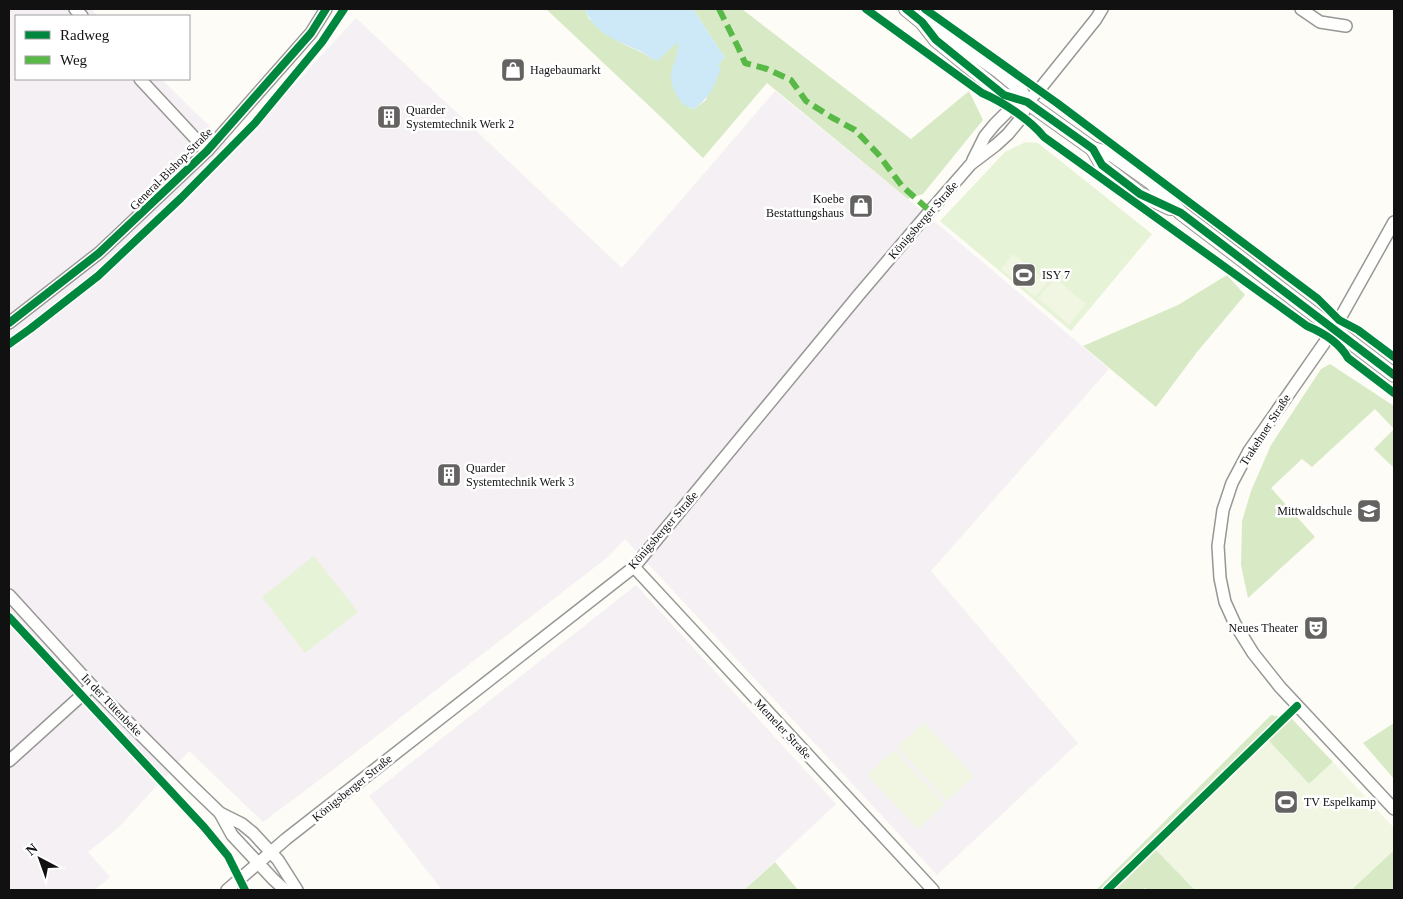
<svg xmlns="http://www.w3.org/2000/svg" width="1403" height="899" viewBox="0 0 1403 899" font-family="'Times New Roman',serif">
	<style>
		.industrial { fill: #f5f0f3 }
		.green { fill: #e7f3d7 }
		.forest { fill: #d8eac5 }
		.pitch { fill: #f0f6e1 }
		.water { fill: #cde8f7 }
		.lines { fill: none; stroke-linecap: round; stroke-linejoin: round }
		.minor-casing { stroke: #979795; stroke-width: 14 }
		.tertiary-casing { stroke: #979795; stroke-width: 16 }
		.minor { stroke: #fffffe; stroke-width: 11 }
		.tertiary { stroke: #fffffe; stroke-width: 14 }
		.quiet { stroke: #58b947; stroke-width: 6; stroke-dasharray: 12 6; stroke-linecap: butt }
		.cycleway-casing { stroke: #fff; stroke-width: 11 }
		.cycleway { stroke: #00873e; stroke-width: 8 }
		.labels { text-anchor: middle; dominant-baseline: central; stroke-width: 5; stroke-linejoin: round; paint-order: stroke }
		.poi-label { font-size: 12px; fill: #111; stroke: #fff; text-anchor: start }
		.street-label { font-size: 12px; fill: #111; stroke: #fff }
	</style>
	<rect width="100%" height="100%" fill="#fdfcf7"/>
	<g class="industrial">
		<path d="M9,9H91L98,16H16V79H161L234,150L356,18L622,268L702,176L775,91L908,199L1109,369L931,571L1078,743L937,875L625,539L608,557L334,769L263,822L189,751L118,828L88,852L110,877L95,890H9Z"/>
		<path d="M636,585L836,804L744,890H442L369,796Z"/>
	</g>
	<g class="green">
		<path d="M1026,142L1038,143L1152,234L1071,331L940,221L1005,152Z"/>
		<path d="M314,556L358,612L305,653L262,597Z"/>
	</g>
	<g class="forest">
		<path d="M546,9H585L589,19L621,43L645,54L652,59L678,42C679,62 666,101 694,109L706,100L718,65L725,57L719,49L693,9H742L911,139L969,91L983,120L923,194L908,199L767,83L703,158L662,118Z"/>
		<path d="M1227,275L1245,295L1197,352L1156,407L1083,346L1178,305Z"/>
		<path d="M1330,364L1394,406V468L1374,449L1394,429L1375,409L1312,467L1302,459L1271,488L1315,537L1248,598L1241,565L1242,521L1251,491L1271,445L1321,369Z"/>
		<path d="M1271,715L1292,719L1333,762L1309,784L1267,739L1155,848L1195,890H1147L1145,888L1142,890H1096Z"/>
		<path d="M1394,723V779L1363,743Z"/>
		<path d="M1394,850V890H1351Z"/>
		<path d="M775,862L798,890H744Z"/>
	</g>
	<g class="pitch">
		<path d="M1013,254L1048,282L1035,297L1001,269Z"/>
		<path d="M1055,278L1086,304L1069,325L1038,298Z"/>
		<path d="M924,723L974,776L947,801L897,747Z"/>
		<path d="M1267,739L1309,784L1333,762L1394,828V850L1351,890H1195L1154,848Z"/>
		<path d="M894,750L945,804L918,829L867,775Z"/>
	</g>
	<path class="water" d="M585,9H693L719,49L725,57L718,65L721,68C714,87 710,97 694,109C692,108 687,107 686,106C677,100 670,84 671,74C673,63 679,53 678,42L657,61C651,59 646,54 640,51C618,41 594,34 585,9Z"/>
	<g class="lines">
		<defs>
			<g id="minor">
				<path d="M75,9L82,16"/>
				<path d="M1301,9L1320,22L1346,26"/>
				<path d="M140,79L207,151"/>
				<path d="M973,160L985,136L995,124L1010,109L1027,102L1039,90L1096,19L1102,9"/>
				<path d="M1394,222L1334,329L1249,451L1232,483L1223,510L1218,546L1220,578L1225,602L1235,624L1253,653L1280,687L1394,809"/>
				<path d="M9,323L99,253L207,151L311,33L326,9"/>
				<path d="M634,567L933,890"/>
				<path d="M9,595L92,686L191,785L220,813L242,824L253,833L278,860L297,890"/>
				<path d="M9,761L92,686"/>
				<path d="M220,813L232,835L273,879L285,890"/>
				<path d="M227,890L286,839L634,567L857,297L930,211L971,164L996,145L1008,134L1022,117L1027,102"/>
			</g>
			<g id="tertiary">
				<path d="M906,9L922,22L936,40L1004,95L1027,102L1093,149L1113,155L1151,182L1181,213L1394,375"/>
				<path d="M925,24L942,31L999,71L1017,86L1027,102"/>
				<path d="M1093,149L1102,165L1140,194L1170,208"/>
			</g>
		</defs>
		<use href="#minor" class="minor-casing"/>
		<use href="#tertiary" class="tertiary-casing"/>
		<use href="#minor" class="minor"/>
		<use href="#tertiary" class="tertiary"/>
		<path class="quiet" d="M719,9L739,49L745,63L767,69L791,80L806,101L831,117L855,130L878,154L902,186L930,211"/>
		<defs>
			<g id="cycleway">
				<path d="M866,9L982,93C1003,102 1029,119 1044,137L1307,326C1324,333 1339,342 1348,358L1394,393"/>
				<path d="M906,9L922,22L936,40L1004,95L1027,102L1093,149L1102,165L1140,194L1181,213L1394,375"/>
				<path d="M925,9L1057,103L1318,299L1339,320L1358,330L1394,357"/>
				<path d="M9,323L99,253L207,151L311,33L326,9"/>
				<path d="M9,344L30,329L98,276L181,198L255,123L322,42L344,9"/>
				<path d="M9,617L204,827L228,856L245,890"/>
				<path d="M1107,890L1297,706"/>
			</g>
		</defs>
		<use href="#cycleway" class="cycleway-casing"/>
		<use href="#cycleway" class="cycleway"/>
	</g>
	<defs>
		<symbol id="shop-square" viewBox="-11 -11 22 22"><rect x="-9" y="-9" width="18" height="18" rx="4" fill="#646362" stroke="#fff"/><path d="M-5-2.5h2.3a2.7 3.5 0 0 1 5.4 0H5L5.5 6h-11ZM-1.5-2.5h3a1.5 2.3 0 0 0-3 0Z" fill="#fff"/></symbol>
		<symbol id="building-square" viewBox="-11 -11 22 22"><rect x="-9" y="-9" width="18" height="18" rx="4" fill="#646362" stroke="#fff"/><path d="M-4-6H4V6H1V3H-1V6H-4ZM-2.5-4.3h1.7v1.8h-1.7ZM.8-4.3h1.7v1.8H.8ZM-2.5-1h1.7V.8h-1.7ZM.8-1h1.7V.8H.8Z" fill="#fff"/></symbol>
		<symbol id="stadium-square" viewBox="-11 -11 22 22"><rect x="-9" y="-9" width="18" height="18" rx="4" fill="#646362" stroke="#fff"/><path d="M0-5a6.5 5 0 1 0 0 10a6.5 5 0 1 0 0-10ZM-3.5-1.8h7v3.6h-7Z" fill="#fff"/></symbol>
		<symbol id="school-square" viewBox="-11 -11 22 22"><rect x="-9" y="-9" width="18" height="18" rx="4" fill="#646362" stroke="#fff"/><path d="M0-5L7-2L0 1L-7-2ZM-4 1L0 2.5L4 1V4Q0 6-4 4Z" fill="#fff"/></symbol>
		<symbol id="theatre-square" viewBox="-11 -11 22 22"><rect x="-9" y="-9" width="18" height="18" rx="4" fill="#646362" stroke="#fff"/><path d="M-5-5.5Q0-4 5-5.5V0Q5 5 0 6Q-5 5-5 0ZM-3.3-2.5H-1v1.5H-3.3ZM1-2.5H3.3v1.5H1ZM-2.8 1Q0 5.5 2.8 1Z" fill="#fff"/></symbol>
	</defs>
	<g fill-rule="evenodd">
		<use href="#shop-square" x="499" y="56" width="28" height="28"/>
		<use href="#building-square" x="375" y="103" width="28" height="28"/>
		<use href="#shop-square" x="847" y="192" width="28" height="28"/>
		<use href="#stadium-square" x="1010" y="261" width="28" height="28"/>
		<use href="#building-square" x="435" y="461" width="28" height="28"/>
		<use href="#school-square" x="1355" y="497" width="28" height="28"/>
		<use href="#theatre-square" x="1302" y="614" width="28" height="28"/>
		<use href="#stadium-square" x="1272" y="788" width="28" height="28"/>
	</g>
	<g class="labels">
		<g class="poi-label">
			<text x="530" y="70">Hagebaumarkt</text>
			<text x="406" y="110">Quarder<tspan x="406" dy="14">Systemtechnik Werk 2</tspan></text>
			<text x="844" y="199" text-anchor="end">Koebe<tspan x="844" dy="14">Bestattungshaus</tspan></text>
			<text x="1042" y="275">ISY 7</text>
			<text x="466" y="468">Quarder<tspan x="466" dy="14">Systemtechnik Werk 3</tspan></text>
			<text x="1352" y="511" text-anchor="end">Mittwaldschule</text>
			<text x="1298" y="628" text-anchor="end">Neues Theater</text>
			<text x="1304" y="802">TV Espelkamp</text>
		</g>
		<g class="street-label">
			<text transform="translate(171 169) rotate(-45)">General-Bishop-Straße</text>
			<text transform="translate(923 220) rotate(-49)">Königsberger Straße</text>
			<text transform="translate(1265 430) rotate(-57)">Trakehner Straße</text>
			<text transform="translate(663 530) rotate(-49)">Königsberger Straße</text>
			<text transform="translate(112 705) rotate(46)">In der Tütenbeke</text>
			<text transform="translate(783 729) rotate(47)">Memeler Straße</text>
			<text transform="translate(352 788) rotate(-39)">Königsberger Straße</text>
		</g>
	</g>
	<rect width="1403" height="899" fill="none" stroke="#111111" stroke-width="20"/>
	<rect x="15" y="15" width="175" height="65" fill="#ffffff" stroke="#a0a0a0"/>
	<rect x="25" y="31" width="25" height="8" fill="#00873e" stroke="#a0a0a0"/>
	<text x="60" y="40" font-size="15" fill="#111111">Radweg</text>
	<rect x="25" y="56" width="25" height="8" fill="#58b947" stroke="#a0a0a0"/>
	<text x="60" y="65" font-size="15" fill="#111111">Weg</text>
	<g transform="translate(40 859) rotate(319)" stroke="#ffffff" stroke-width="4" paint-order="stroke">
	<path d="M0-4L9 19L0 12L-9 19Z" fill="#111111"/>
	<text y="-8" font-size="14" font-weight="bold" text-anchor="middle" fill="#111111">N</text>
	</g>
</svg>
